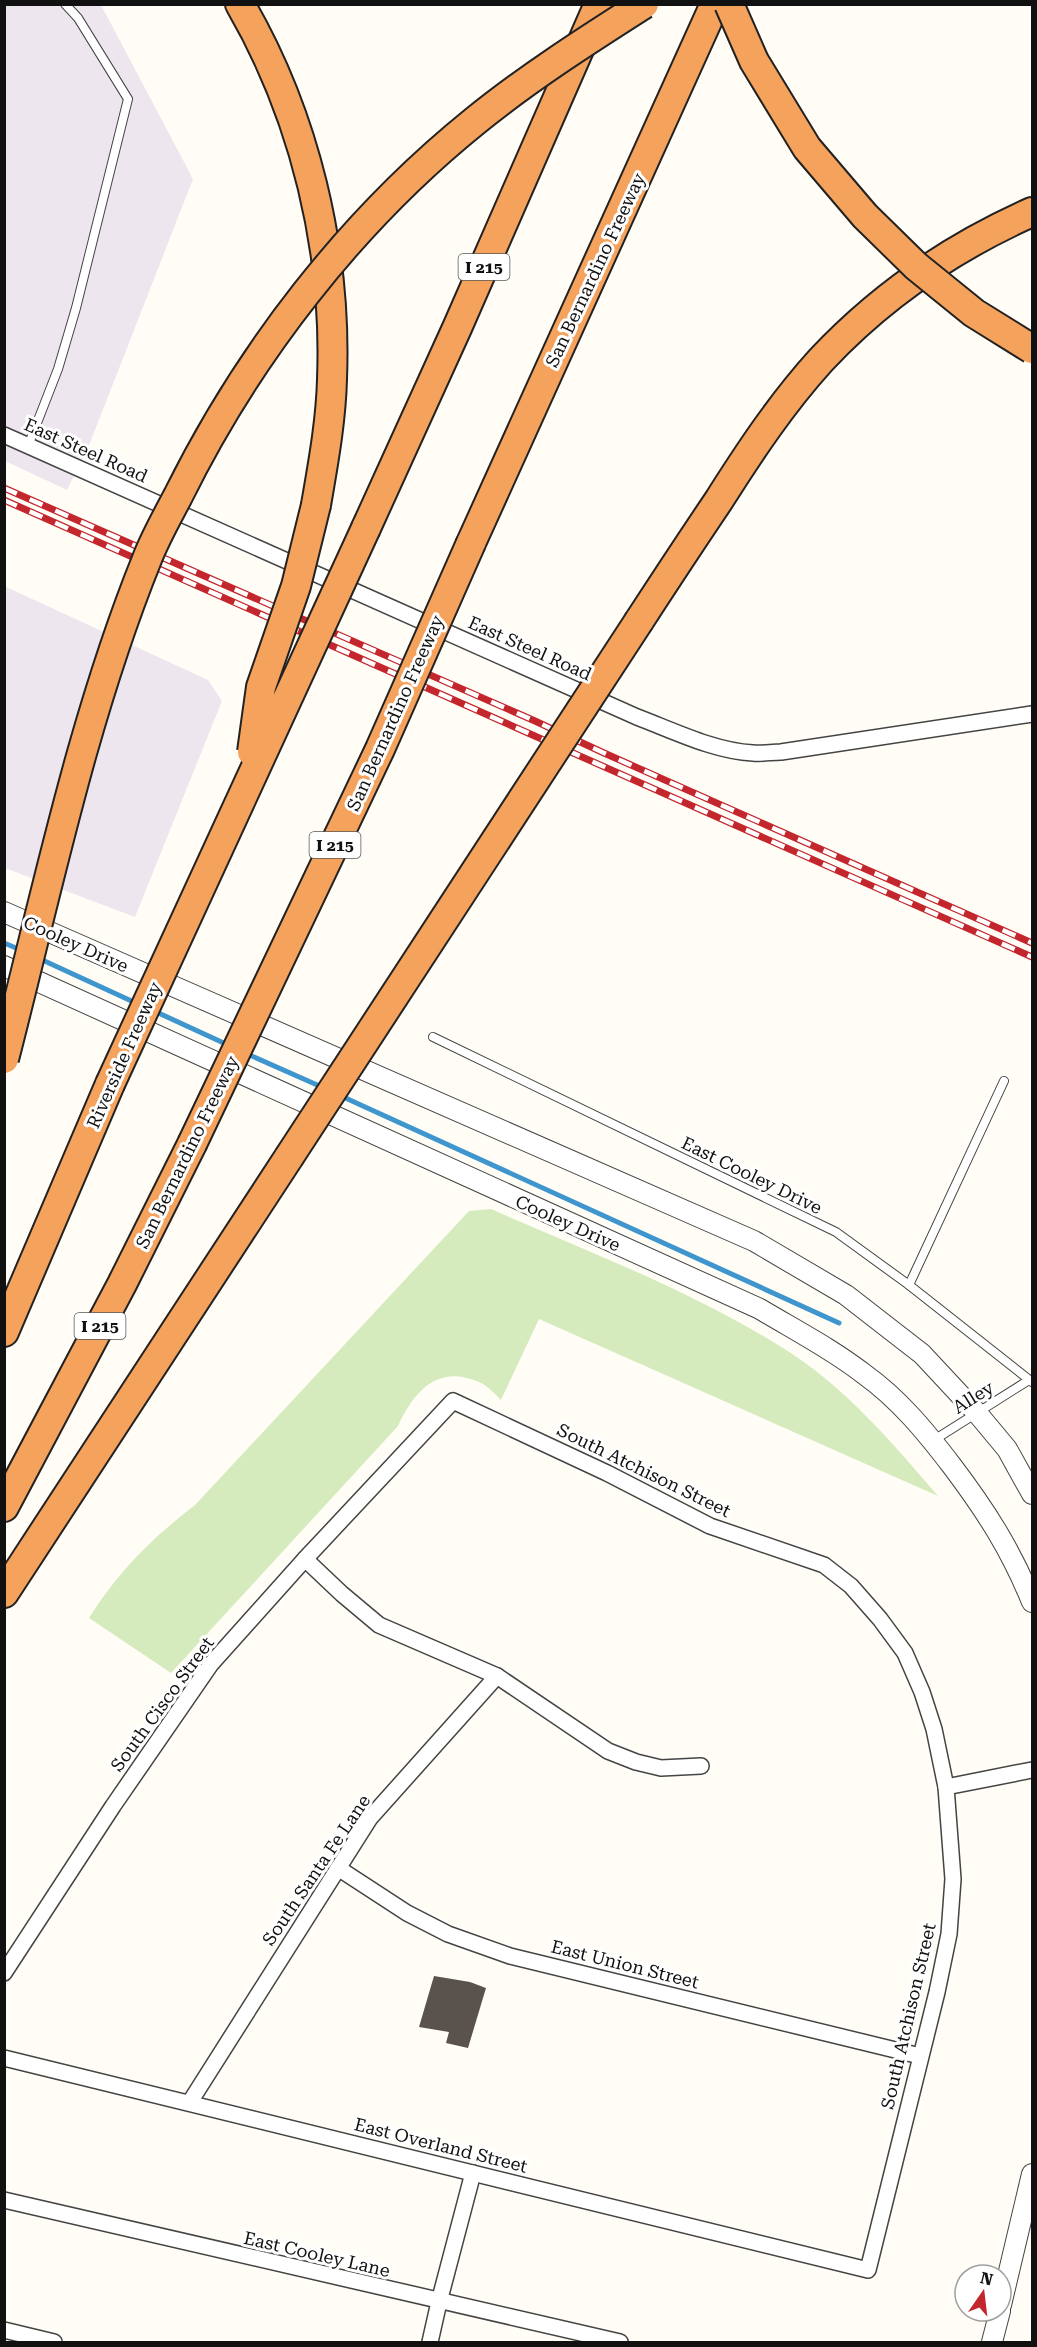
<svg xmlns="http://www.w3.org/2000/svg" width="1037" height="2347" viewBox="0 0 1037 2347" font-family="'Roboto Serif',serif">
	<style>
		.industrial { fill: #eee6ef }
		.green { fill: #d5ebbd }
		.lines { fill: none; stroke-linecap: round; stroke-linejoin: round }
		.stream { stroke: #3f96cf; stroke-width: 5 }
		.building { fill: #5a524d }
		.service-casing { stroke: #444; stroke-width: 10 }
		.minor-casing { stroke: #444; stroke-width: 18 }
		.tertiary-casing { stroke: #444; stroke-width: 22 }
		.motorway-casing { stroke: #222; stroke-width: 32 }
		.service { stroke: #fff; stroke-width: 8 }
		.minor { stroke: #fff; stroke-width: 15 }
		.tertiary { stroke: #fff; stroke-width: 20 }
		.motorway { stroke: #f5a25d; stroke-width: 28 }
		.rail-casing { stroke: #c4262e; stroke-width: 7 }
		.rail { stroke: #fff; stroke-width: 4.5; stroke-dasharray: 14; stroke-linecap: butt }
		.motorway-bridge-casing { stroke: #222; stroke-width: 32; stroke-linecap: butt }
		.motorway-bridge { stroke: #f5a25d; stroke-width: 28 }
		.labels { text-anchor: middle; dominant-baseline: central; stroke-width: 6; stroke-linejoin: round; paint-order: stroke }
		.shield { fill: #fff; stroke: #585858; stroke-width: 1.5 }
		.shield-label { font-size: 16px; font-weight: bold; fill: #111 }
		.street-label { font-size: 18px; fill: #111; stroke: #fff }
	</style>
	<rect width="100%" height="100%" fill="#fffdf5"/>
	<g class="industrial">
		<path d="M5,5H101L193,179L88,448L67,490L5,461Z"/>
		<path d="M4,586L208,680L222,701L135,917L5,868Z"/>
	</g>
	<path class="green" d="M491,1209C589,1252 692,1291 783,1348C843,1385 892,1442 938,1496L539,1319L501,1400C495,1394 487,1385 479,1382C438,1364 414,1391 398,1426L171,1673L89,1618C119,1571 151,1539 195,1505L469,1211Z"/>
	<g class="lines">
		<g class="stream">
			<path d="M4,943L21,950"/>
			<path d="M38,958L138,1004"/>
			<path d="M152,1010L228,1045"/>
			<path d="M245,1053L324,1088"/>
			<path d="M341,1096L839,1323"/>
		</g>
	</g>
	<path class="building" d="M434,1976L470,1982L486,1988L468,2048L446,2043L449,2032L419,2027Z"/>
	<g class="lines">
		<defs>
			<g id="service">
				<path d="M28,446L58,369L76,308L128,99L78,18L65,4"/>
				<path d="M433,1037L836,1232L909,1285L1032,1382"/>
				<path d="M909,1285L1004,1081"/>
				<path d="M934,1440L1029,1380"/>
			</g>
			<g id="minor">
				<path d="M4,435L637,717C674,731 714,751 753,753C762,754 772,752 781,752L1032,714"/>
				<path d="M305,1559L342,1594L379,1625L497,1676L608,1751L636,1762L661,1768L701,1766"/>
				<path d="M946,1787L1032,1770"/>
				<path d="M338,1868L407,1913L448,1934L510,1956L920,2056"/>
				<path d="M4,1973L113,1806L211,1664L305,1559L453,1401L607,1473L710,1526L824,1565L851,1586L880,1619L905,1653L922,1692L934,1729L946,1787L953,1879L949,1934L937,1992L868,2270L4,2058"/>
				<path d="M190,2102L370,1818L497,1676"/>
				<path d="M4,2200L620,2342"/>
				<path d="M4,2330L54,2342"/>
				<path d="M430,2342L439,2302L473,2173"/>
			</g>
			<g id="tertiary">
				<path d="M4,912L754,1241L846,1295L922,1354L977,1413L1007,1449L1032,1494"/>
				<path d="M4,966L760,1309C795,1330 832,1349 864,1374C899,1399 926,1432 952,1466C986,1511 1011,1550 1032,1602"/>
				<path d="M1001,2305L1032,2174"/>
				<path d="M992,2342L1000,2311"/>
			</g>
			<g id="motorway">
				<path d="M240,4C305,116 337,250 332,379C331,421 323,464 316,505"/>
				<path d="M366,528L457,328L599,4"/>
				<path d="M471,543L715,4"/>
				<path d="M639,621C665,581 692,540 719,500C750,451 782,403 821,360C881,296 953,247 1032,212"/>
				<path d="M4,1332L110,1084"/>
				<path d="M4,1507L122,1284L192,1144"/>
				<path d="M4,1593L289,1157"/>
			</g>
		</defs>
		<use href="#service" class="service-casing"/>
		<use href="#minor" class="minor-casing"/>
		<use href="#tertiary" class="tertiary-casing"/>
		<use href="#motorway" class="motorway-casing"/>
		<use href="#service" class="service"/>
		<use href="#minor" class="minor"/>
		<use href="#tertiary" class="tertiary"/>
		<use href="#motorway" class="motorway"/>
		<defs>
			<g id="rail">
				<path d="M4,488L535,721L604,753L1032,943"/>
				<path d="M4,500L1032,957"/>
			</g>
		</defs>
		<use href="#rail" class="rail-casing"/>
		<use href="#rail" class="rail"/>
		<defs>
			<g id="motorway-bridge">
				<path d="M729,4L754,61L807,148L865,216L916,266L974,313L1032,349"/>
				<path d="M252,752L261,687L296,586L316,505"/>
				<path d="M4,1059C47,892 82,720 147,559C155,538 167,517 178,496C248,354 351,221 475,121C528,78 586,41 644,4"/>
				<path d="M110,1084L366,528"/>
				<path d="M192,1144L380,749L471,543"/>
				<path d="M289,1157L639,621"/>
			</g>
		</defs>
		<use href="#motorway-bridge" class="motorway-bridge-casing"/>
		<use href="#motorway-bridge" class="motorway-bridge"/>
	</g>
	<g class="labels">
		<g class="shield">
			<rect x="458.5" y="254" width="51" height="26" rx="4.5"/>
			<rect x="309.5" y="832" width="51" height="26" rx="4.5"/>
			<rect x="74.5" y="1313" width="51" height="26" rx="4.5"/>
		</g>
		<g class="shield-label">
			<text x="484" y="267">I 215</text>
			<text x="335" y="845">I 215</text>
			<text x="100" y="1326">I 215</text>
		</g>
		<g class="street-label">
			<text transform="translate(595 270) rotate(-65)">San Bernardino Freeway</text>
			<text transform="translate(86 450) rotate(24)">East Steel Road</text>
			<text transform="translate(530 648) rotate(24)">East Steel Road</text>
			<text transform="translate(395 713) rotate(-66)">San Bernardino Freeway</text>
			<text transform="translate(76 944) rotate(24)">Cooley Drive</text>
			<text transform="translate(124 1055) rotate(-66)">Riverside Freeway</text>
			<text transform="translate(187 1152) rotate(-64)">San Bernardino Freeway</text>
			<text transform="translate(752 1175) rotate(26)">East Cooley Drive</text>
			<text transform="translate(568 1223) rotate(24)">Cooley Drive</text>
			<text transform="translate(973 1397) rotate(-32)">Alley</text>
			<text transform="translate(644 1470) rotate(26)">South Atchison Street</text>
			<text transform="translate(162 1704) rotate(-54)">South Cisco Street</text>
			<text transform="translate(316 1870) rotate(-56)">South Santa Fe Lane</text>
			<text transform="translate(625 1964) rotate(14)">East Union Street</text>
			<text transform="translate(908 2016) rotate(-77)">South Atchison Street</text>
			<text transform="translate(441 2145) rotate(14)">East Overland Street</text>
			<text transform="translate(317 2254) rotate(13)">East Cooley Lane</text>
		</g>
	</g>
	<rect width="1037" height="2347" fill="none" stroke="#111111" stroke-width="12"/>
	<g transform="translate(983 2293) rotate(14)"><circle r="28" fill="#ffffff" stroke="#a0a0a0" stroke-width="1.5"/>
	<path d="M0-4.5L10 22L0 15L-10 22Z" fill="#c4262e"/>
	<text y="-9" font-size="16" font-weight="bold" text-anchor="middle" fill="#111111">N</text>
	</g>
</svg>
